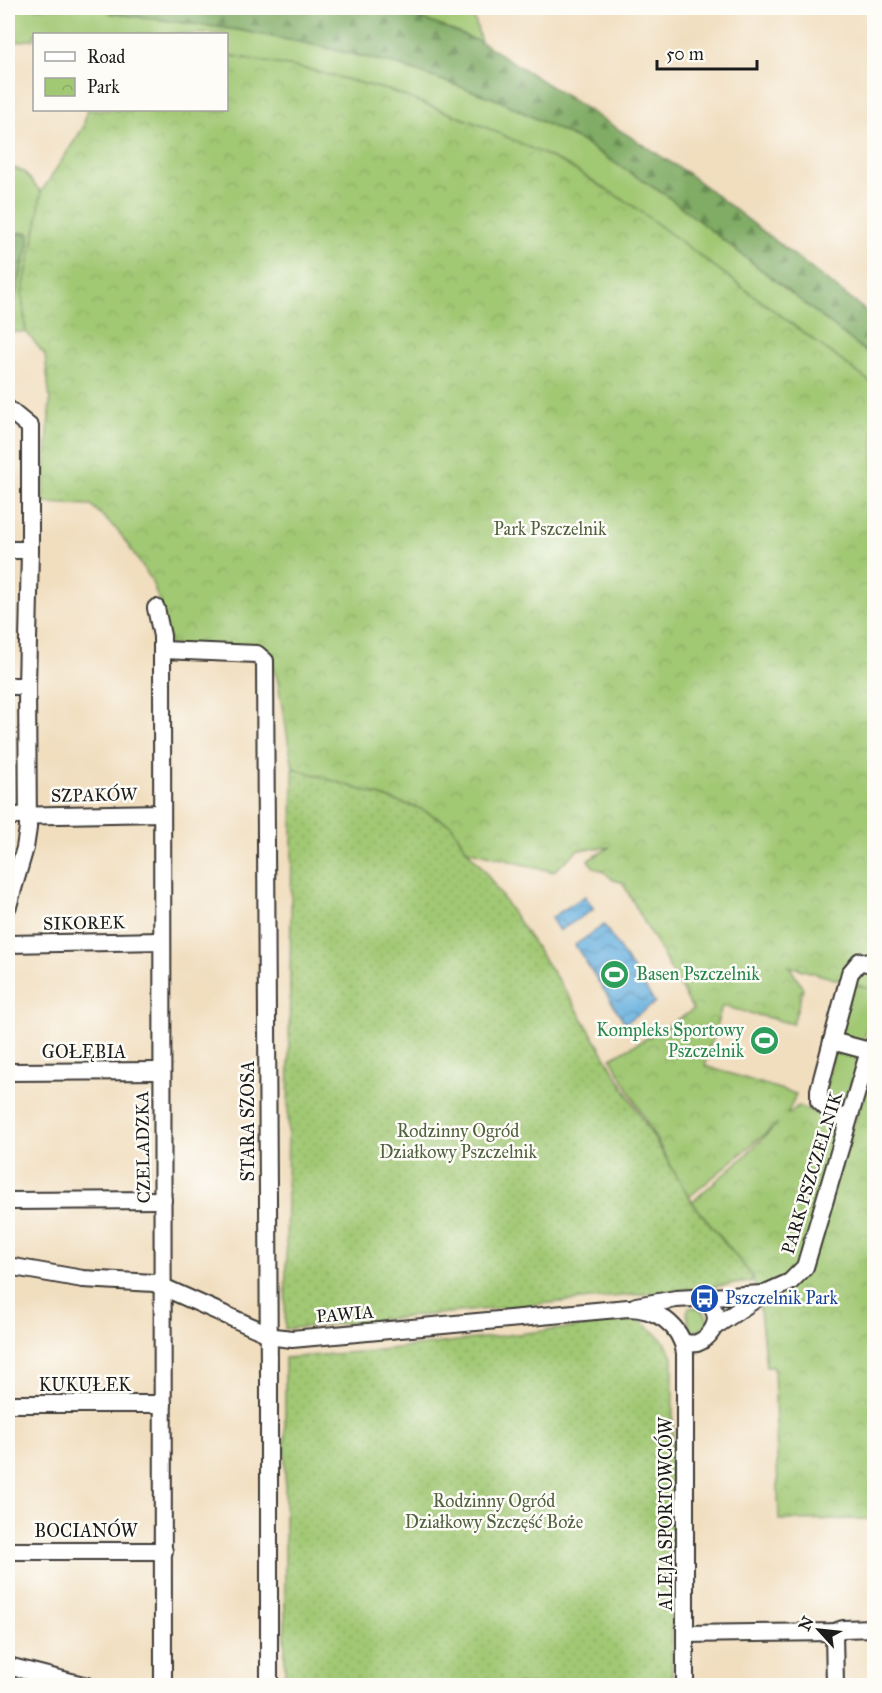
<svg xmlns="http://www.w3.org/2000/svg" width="882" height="1693" viewBox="0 0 882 1693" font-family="'IM FELL Great Primer',serif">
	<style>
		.grass { fill: #a1c873; stroke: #5e7248; stroke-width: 1.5 }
		.forest { fill: url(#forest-firs); stroke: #4e6440; stroke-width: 1.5 }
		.park { fill: url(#park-crowns); stroke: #5e7248; stroke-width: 1.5; fill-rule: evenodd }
		.garden { fill: url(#garden-dots); stroke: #5e7248; stroke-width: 1.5 }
		.water { fill: url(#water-waves); stroke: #42667e; stroke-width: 1.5 }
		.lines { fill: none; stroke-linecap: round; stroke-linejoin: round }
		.minor-casing { stroke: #3c3934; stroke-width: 20 }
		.minor { stroke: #fff; stroke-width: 16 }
		.labels { text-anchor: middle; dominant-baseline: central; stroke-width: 5; stroke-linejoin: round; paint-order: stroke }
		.park-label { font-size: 18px; fill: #51613f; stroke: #fdfcf7 }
		.street-label { font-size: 18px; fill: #1c1c1c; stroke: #fdfcf7 }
		.leisure-label { font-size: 18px; fill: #27864d; stroke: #fdfcf7; text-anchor: start }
		.transit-label { font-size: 18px; fill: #164399; stroke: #fdfcf7; text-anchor: start }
	</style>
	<defs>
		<pattern id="forest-firs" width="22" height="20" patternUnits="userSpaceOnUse" patternTransform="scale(1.5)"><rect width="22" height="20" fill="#80ac65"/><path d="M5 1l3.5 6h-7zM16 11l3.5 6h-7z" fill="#688b52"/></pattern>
		<pattern id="park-crowns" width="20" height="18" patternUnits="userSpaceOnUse" patternTransform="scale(1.5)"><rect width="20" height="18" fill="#a1c873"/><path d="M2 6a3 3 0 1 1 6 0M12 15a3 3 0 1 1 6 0" fill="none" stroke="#8aab63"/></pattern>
		<pattern id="garden-dots" width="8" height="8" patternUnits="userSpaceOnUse" patternTransform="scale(1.5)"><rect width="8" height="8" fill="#a1c873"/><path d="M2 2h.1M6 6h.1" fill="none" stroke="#8aab63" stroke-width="1.8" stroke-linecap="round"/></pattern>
		<pattern id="water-waves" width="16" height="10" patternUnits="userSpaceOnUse" patternTransform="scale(1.5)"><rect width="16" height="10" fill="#67b0df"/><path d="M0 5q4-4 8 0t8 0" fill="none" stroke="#548eb4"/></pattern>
	</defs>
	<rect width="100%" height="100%" fill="#fdfcf7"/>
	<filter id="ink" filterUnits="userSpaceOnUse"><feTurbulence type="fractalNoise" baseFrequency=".0167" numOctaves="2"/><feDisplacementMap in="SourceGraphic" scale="12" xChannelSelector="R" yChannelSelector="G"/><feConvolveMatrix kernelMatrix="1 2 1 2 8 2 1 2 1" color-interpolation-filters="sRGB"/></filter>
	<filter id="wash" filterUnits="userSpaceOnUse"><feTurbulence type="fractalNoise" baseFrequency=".008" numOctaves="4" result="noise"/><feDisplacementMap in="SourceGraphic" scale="24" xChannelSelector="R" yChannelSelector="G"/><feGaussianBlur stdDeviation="1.35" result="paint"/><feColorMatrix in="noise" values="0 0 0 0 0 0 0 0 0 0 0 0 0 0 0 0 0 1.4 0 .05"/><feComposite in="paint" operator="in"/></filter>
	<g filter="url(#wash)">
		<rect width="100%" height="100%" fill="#f1debf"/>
		<g class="grass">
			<path d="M8,8H111L110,13L238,30L314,45L398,65L498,100L581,141L667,196L874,358V385L633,206L567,165L485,127L391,91L310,70L227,55L226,34H34V39L8,43Z"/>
			<path d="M393,8H468L474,16L481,42Z"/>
			<path d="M8,166L24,172L41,192L37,224L22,294L26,332H8Z"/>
			<path d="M874,971V1003L864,1040L860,1042L840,1037L854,974Z"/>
			<path d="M834,1050L858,1055L859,1058L847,1097C842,1104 839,1105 831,1105L824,1094Z"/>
			<path d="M692,1307C710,1309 714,1328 694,1332L690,1329L687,1313L689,1308Z"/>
		</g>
		<g class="forest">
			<path d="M111,8H393L446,28L481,42L689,174L874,317V358L667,196L581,141L498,100L398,65L314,45L238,30L110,13Z"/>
			<path d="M24,232L29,233V244L13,304L8,311V243L18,233Z"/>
		</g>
		<path class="park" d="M227,55L310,70L391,91L485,127L567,165L633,206L874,385V990L789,966L803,988L793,1024L722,1006L705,1066L796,1094L787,1115L798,1106L853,1127L874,1067V1519L779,1520L774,1367H766L759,1300L752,1276L689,1198L611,1058L654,1034L693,1010L622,882C607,879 614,879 604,872C594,866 597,872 588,860L610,847L578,850L553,872L467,850L451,825L421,809L293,768L277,678L265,648L170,646L160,604L151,579L119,532L91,505L43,503L50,401L45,355L26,332L22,294L37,224L41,192L83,128L87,110H226ZM778,1123L746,1155L693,1201L689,1197Z"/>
		<g class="garden">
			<path d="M293,768L421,809L451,825L467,850L484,870L572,1001L692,1202L752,1276L751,1282L663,1292L285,1329Z"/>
			<path d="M639,1320C654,1331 665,1339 673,1357L672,1685H285V1358L371,1351Z"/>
		</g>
		<g class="water">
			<path d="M585,896L594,909L559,931L551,918Z"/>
			<path d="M604,925L655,1003L625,1023L575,945Z"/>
		</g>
	</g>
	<g filter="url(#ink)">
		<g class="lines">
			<defs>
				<g id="minor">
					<path d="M8,409L30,427V550L27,686L28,828L25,848L8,906"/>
					<path d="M8,550H30"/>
					<path d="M156,608L162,636L163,1686"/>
					<path d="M162,650L257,654L265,661L269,1377V1686"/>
					<path d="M8,686H27"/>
					<path d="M8,816L162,813"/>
					<path d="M8,944L162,941"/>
					<path d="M832,1041L850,973L860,961L874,965"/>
					<path d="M8,1072L162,1071"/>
					<path d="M848,1119L833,1114L819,1101V1090L832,1041L869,1051"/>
					<path d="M8,1201L163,1200"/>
					<path d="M8,1266L83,1279L154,1283L275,1337L292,1339L628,1308C655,1308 681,1324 685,1353V1686"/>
					<path d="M636,1306L676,1299L762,1294"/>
					<path d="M714,1327L763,1294L790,1282L805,1267L869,1051L874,1044"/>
					<path d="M683,1343C687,1343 693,1344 697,1343C708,1339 719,1325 715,1313C713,1307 708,1302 704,1298"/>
					<path d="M8,1404H163"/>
					<path d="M8,1551H164"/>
					<path d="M834,1632L835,1686"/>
					<path d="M685,1634L834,1632L843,1629L874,1628"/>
					<path d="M8,1666L87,1686"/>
				</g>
			</defs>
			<use href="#minor" class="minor-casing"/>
			<use href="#minor" class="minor"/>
		</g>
	</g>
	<defs>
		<symbol id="stadium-disc" viewBox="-11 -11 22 22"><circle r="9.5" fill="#2e9e5b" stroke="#fdfcf7"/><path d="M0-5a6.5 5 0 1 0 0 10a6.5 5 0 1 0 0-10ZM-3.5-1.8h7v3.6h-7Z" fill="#fff"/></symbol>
		<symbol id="bus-disc" viewBox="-11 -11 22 22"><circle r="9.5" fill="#1a4fb4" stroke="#fdfcf7"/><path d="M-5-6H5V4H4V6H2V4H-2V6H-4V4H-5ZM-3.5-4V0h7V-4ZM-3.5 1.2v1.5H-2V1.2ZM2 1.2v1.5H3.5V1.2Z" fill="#fff"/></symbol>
	</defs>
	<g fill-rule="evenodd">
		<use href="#stadium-disc" x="598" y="958" width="33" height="33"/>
		<use href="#stadium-disc" x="748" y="1024" width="33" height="33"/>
		<use href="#bus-disc" x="688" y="1282" width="33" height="33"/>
	</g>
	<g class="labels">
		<g class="park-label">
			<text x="550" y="529">Park Pszczelnik</text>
			<text x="458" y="1131">Rodzinny Ogród<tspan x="458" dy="21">Działkowy Pszczelnik</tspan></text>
			<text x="494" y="1501">Rodzinny Ogród<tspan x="494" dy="21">Działkowy Szczęść Boże</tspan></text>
		</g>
		<g class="street-label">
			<text transform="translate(94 795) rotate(-1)">SZPAKÓW</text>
			<text transform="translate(84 923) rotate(-1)">SIKOREK</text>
			<text x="84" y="1052">GOŁĘBIA</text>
			<text transform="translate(248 1121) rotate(-90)">STARA SZOSA</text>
			<text transform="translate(143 1147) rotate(-91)">CZELADZKA</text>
			<text transform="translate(812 1173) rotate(-73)">PARK PSZCZELNIK</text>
			<text transform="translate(345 1314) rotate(-5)">PAWIA</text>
			<text x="85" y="1385">KUKUŁEK</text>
			<text transform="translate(666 1514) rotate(-90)">ALEJA SPORTOWCÓW</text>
			<text x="86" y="1531">BOCIANÓW</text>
		</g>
		<g class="leisure-label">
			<text x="636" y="974">Basen Pszczelnik</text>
			<text x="744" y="1030" text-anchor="end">Kompleks Sportowy<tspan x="744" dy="21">Pszczelnik</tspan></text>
		</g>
		<g class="transit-label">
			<text x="725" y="1298">Pszczelnik Park</text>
		</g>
	</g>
	<rect width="882" height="1693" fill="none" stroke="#fdfcf7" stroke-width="30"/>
	<rect x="33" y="33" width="195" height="78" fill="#fdfcf7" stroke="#a3a29f" stroke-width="1.5"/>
	<rect x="45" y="52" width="30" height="9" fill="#ffffff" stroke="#a3a29f" stroke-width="1.5"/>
	<text x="87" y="63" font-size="18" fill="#1c1c1c">Road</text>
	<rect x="45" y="78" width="30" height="18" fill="url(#park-crowns)" stroke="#a3a29f" stroke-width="1.5"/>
	<text x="87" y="93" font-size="18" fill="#1c1c1c">Park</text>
	<g transform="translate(819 1630) rotate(297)" stroke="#fdfcf7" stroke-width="4.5" paint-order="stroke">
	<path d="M0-4.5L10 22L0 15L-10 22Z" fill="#1c1c1c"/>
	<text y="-9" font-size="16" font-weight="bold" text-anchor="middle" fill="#1c1c1c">N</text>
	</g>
	<path d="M657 60v9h100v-9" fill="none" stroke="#1c1c1c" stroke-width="3"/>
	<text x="666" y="60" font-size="18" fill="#1c1c1c" stroke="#fdfcf7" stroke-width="4.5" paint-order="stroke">50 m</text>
</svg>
